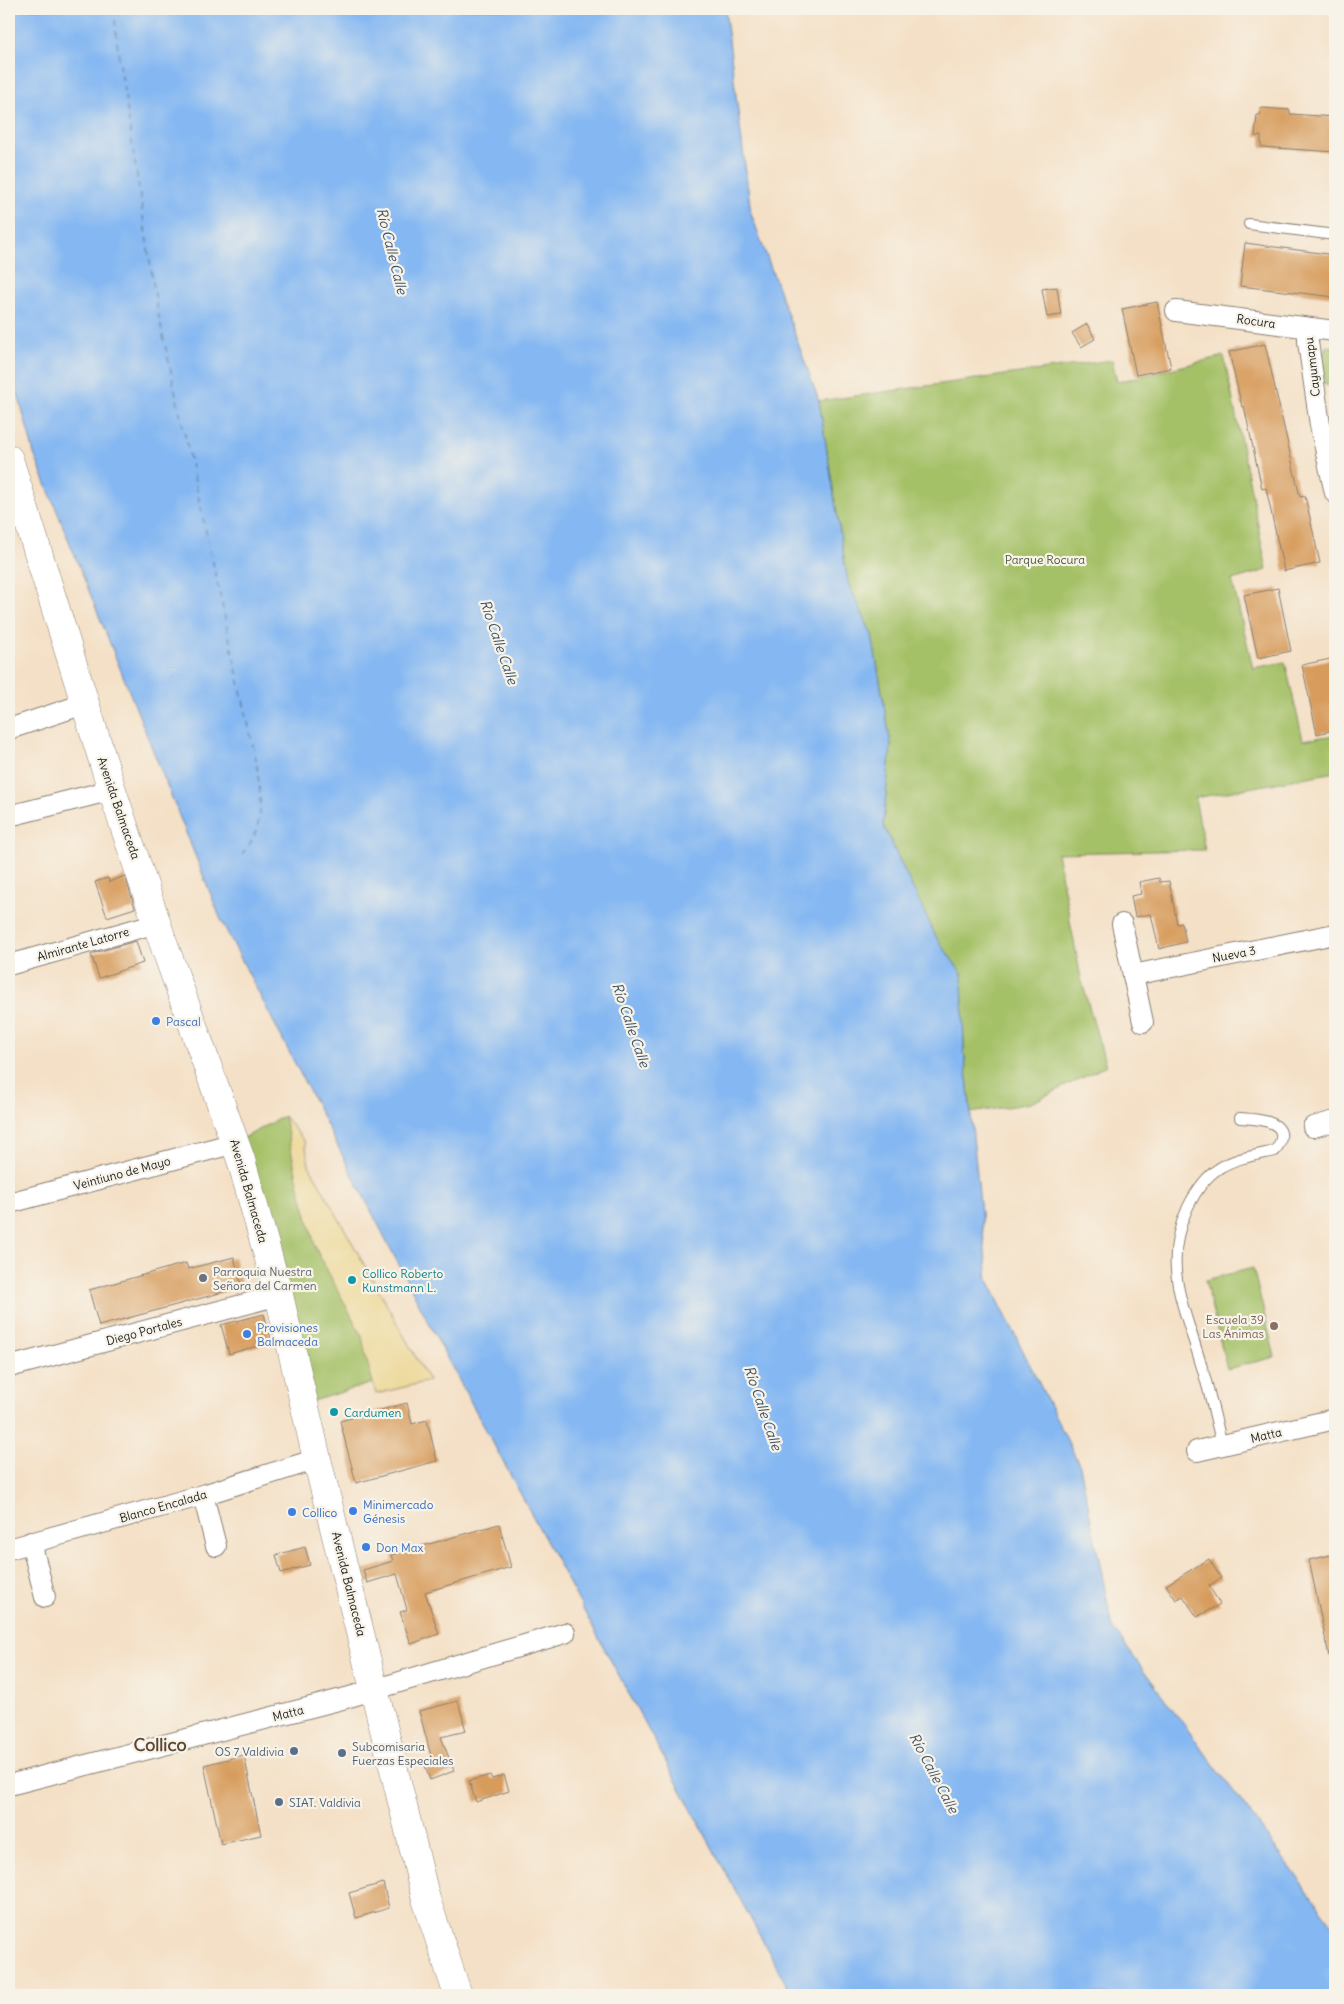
<svg xmlns="http://www.w3.org/2000/svg" width="1344" height="2004" viewBox="0 0 1344 2004" font-family="Delius,sans-serif">
	<style>
		.green { fill: #a5c168; stroke: #606e42 }
		.sand { fill: #eeda9e; stroke: #857b5d }
		.water { fill: #85b8f2; stroke: #506a87 }
		.lines { fill: none; stroke-linecap: round; stroke-linejoin: round }
		.ferry { stroke: #415367; stroke-width: 1; stroke-dasharray: 6 5; stroke-linecap: butt }
		.building { fill: #d79b5b }
		.lane-casing { stroke: #887e71; stroke-width: 12 }
		.street-casing { stroke: #887e71; stroke-width: 22 }
		.secondary-casing { stroke: #887e71; stroke-width: 29 }
		.lane { stroke: #fff; stroke-width: 10 }
		.street { stroke: #fff; stroke-width: 20 }
		.secondary { stroke: #fff; stroke-width: 28 }
		.shop-dot { fill: #3f7fe0; stroke: #f7f3e8; stroke-width: 2 }
		.worship-dot { fill: #6b7280; stroke: #f7f3e8; stroke-width: 2 }
		.culture-dot { fill: #0f9aa8; stroke: #f7f3e8; stroke-width: 2 }
		.education-dot { fill: #8d6e63; stroke: #f7f3e8; stroke-width: 2 }
		.service-dot { fill: #5c6f8a; stroke: #f7f3e8; stroke-width: 2 }
		.labels { text-anchor: middle; dominant-baseline: central; stroke-width: 4.5; stroke-linejoin: round; paint-order: stroke }
		.street-label { font-size: 12px; fill: #1c1c1c; stroke: #f7f3e8 }
		.park-label { font-size: 12px; fill: #4c5637; stroke: #f7f3e8 }
		.shop-label { font-size: 12px; fill: #366cbe; stroke: #f7f3e8; text-anchor: start }
		.worship-label { font-size: 12px; fill: #5b616d; stroke: #f7f3e8; text-anchor: start }
		.culture-label { font-size: 12px; fill: #0d838f; stroke: #f7f3e8; text-anchor: start }
		.education-label { font-size: 12px; fill: #785e54; stroke: #f7f3e8; text-anchor: end }
		.service-label { font-size: 12px; fill: #4e5e75; stroke: #f7f3e8; text-anchor: start }
		.water-label { font-size: 14px; font-style: italic; fill: #415367; stroke: #f7f3e8 }
		.district-label { font-size: 18px; font-weight: bold; fill: #5d4832; stroke: #f7f3e8 }
	</style>
	<rect width="100%" height="100%" fill="#f7f3e8"/>
	<filter id="ink" filterUnits="userSpaceOnUse"><feTurbulence type="fractalNoise" baseFrequency=".02" numOctaves="2"/><feDisplacementMap in="SourceGraphic" scale="10" xChannelSelector="R" yChannelSelector="G"/><feConvolveMatrix kernelMatrix="1 2 1 2 8 2 1 2 1" color-interpolation-filters="sRGB"/></filter>
	<filter id="wash" filterUnits="userSpaceOnUse"><feTurbulence type="fractalNoise" baseFrequency=".0096" numOctaves="4" result="noise"/><feDisplacementMap in="SourceGraphic" scale="20" xChannelSelector="R" yChannelSelector="G"/><feGaussianBlur stdDeviation="1.12" result="paint"/><feColorMatrix in="noise" values="0 0 0 0 0 0 0 0 0 0 0 0 0 0 0 0 0 1.4 0 .05"/><feComposite in="paint" operator="in"/></filter>
	<g filter="url(#wash)">
		<rect width="100%" height="100%" fill="#f4e0c6"/>
		<g class="green">
			<path d="M1327,346L1335,347V383L1325,385L1322,356Z"/>
			<path d="M1224,356L1267,570L1232,580L1253,668L1285,662L1303,740L1335,735V772L1195,798L1205,850L1057,853L1081,978L1106,1066L1031,1103L971,1113L964,1049L962,974L936,937L883,825L891,745L872,635L848,583L819,401L1112,360L1117,382Z"/>
			<path d="M284,1116L298,1182L316,1249L362,1336L373,1383L309,1402L242,1139Z"/>
			<path d="M1253,1268L1275,1357L1227,1369L1205,1280Z"/>
		</g>
		<path class="sand" d="M284,1116L305,1142L309,1165L429,1381L376,1394L366,1357L362,1336L316,1249L298,1182Z"/>
		<path class="water" d="M9,9H725L751,213L819,401L848,583L872,635L891,745L883,825L936,937L962,974L964,1049L988,1280L1080,1466L1113,1629L1333,1925L1335,1929V1995H792L447,1358L221,920L34,454L9,360Z"/>
		<g class="lines">
			<path class="ferry" d="M114,9L118,51L157,308L256,759C259,785 265,814 253,838C250,845 244,852 239,858"/>
		</g>
		<g id="blocks">
			<g class="building">
				<path d="M1261,108L1290,110V114L1335,117V152L1261,147V136H1255L1257,115H1260Z"/>
				<path d="M1245,243L1335,255V297L1240,286Z"/>
				<path d="M1057,287L1061,315L1047,317L1042,289Z"/>
				<path d="M1157,302L1171,368L1136,375L1122,309Z"/>
				<path d="M1087,324L1095,339L1081,347L1072,333Z"/>
				<path d="M1265,344L1300,497L1305,496L1320,563L1284,571L1266,488L1262,489L1244,406L1242,407L1229,352Z"/>
				<path d="M1278,588L1291,651L1258,658L1244,595Z"/>
				<path d="M1335,658V730L1317,734L1302,665Z"/>
				<path d="M125,876L135,908L107,917L95,882L108,878L109,882Z"/>
				<path d="M1159,878L1160,882L1169,881L1177,924L1182,923L1186,942L1159,949L1151,914L1135,917L1131,896L1141,894L1139,882Z"/>
				<path d="M136,941L143,963L99,978L91,954Z"/>
				<path d="M234,1257L242,1287L99,1326L89,1290L186,1263L188,1269Z"/>
				<path d="M264,1314L272,1342L229,1354L221,1325Z"/>
				<path d="M407,1403L412,1424L427,1420L437,1461L356,1483L340,1421Z"/>
				<path d="M499,1524L511,1567L425,1592L439,1634L411,1644L400,1612L407,1610L397,1574L367,1583L363,1570L393,1561L391,1555Z"/>
				<path d="M305,1547L310,1565L281,1573L276,1555Z"/>
				<path d="M1335,1554V1655L1329,1656L1309,1560Z"/>
				<path d="M1209,1559L1221,1578L1209,1586L1220,1604L1197,1617L1183,1596L1176,1600L1166,1585Z"/>
				<path d="M458,1701L466,1731L441,1737L454,1771L430,1780L425,1766L433,1763L419,1711Z"/>
				<path d="M244,1755L261,1835L221,1844L204,1765Z"/>
				<path d="M490,1775L492,1779L504,1775L509,1791L476,1802L469,1781Z"/>
				<path d="M383,1883L389,1908L356,1918L349,1893Z"/>
			</g>
		</g>
	</g>
	<g filter="url(#ink)">
		<use href="#blocks" fill-opacity="0" stroke="#887e71" stroke-width="1"/>
		<g class="lines">
			<defs>
				<g id="lane">
					<path d="M1249,224L1335,235"/>
					<path d="M1222,1445C1215,1417 1209,1389 1200,1361C1184,1306 1161,1264 1188,1207C1195,1193 1204,1178 1218,1169C1234,1158 1257,1155 1275,1151C1296,1121 1259,1119 1240,1118"/>
				</g>
				<g id="street">
					<path d="M1176,311L1335,331"/>
					<path d="M1308,329V342L1320,425L1335,493"/>
					<path d="M9,729L84,704"/>
					<path d="M9,816L112,790"/>
					<path d="M1122,924L1143,1022"/>
					<path d="M9,965L157,923"/>
					<path d="M1133,975L1335,934"/>
					<path d="M1313,1127L1335,1121"/>
					<path d="M9,1203L235,1143"/>
					<path d="M9,1367L279,1295"/>
					<path d="M1197,1451L1335,1419"/>
					<path d="M203,1495L216,1546"/>
					<path d="M31,1542L45,1597"/>
					<path d="M9,1549L203,1495L317,1459"/>
					<path d="M9,1785L346,1698L565,1633"/>
				</g>
				<path id="secondary" d="M9,459L112,790L162,939L241,1160L279,1295L317,1459L426,1899L458,1995"/>
			</defs>
			<use href="#lane" class="lane-casing"/>
			<use href="#street" class="street-casing"/>
			<use href="#secondary" class="secondary-casing"/>
			<use href="#lane" class="lane"/>
			<use href="#street" class="street"/>
			<use href="#secondary" class="secondary"/>
		</g>
	</g>
	<g class="shop-dot">
		<circle cx="156" cy="1021" r="5"/>
		<circle cx="247" cy="1334" r="5"/>
		<circle cx="353" cy="1511" r="5"/>
		<circle cx="292" cy="1512" r="5"/>
		<circle cx="366" cy="1547" r="5"/>
	</g>
	<circle class="worship-dot" cx="203" cy="1278" r="5"/>
	<g class="culture-dot">
		<circle cx="352" cy="1280" r="5"/>
		<circle cx="334" cy="1412" r="5"/>
	</g>
	<circle class="education-dot" cx="1274" cy="1326" r="5"/>
	<g class="service-dot">
		<circle cx="294" cy="1751" r="5"/>
		<circle cx="342" cy="1753" r="5"/>
		<circle cx="279" cy="1802" r="5"/>
	</g>
	<g class="labels">
		<g class="street-label">
			<text transform="translate(1256 321) rotate(8)">Rocura</text>
			<text transform="translate(1312 367) rotate(-97)">Cayumapu</text>
			<text transform="translate(119 808) rotate(71)">Avenida Balmaceda</text>
			<text transform="translate(83 944) rotate(-16)">Almirante Latorre</text>
			<text transform="translate(1234 954) rotate(-11)">Nueva 3</text>
			<text transform="translate(122 1173) rotate(-15)">Veintiuno de Mayo</text>
			<text transform="translate(249 1191) rotate(74)">Avenida Balmaceda</text>
			<text transform="translate(144 1331) rotate(-15)">Diego Portales</text>
			<text transform="translate(1266 1435) rotate(-13)">Matta</text>
			<text transform="translate(163 1506) rotate(-16)">Blanco Encalada</text>
			<text transform="translate(349 1584) rotate(76)">Avenida Balmaceda</text>
			<text transform="translate(288 1713) rotate(-14)">Matta</text>
		</g>
		<g class="park-label">
			<text x="1045" y="559">Parque Rocura</text>
		</g>
		<g class="shop-label">
			<text x="166" y="1021">Pascal</text>
			<text x="257" y="1327">Provisiones<tspan x="257" dy="14">Balmaceda</tspan></text>
			<text x="363" y="1504">Minimercado<tspan x="363" dy="14">Génesis</tspan></text>
			<text x="302" y="1512">Collico</text>
			<text x="376" y="1547">Don Max</text>
		</g>
		<g class="worship-label">
			<text x="213" y="1271">Parroquia Nuestra<tspan x="213" dy="14">Señora del Carmen</tspan></text>
		</g>
		<g class="culture-label">
			<text x="362" y="1273">Collico Roberto<tspan x="362" dy="14">Kunstmann L.</tspan></text>
			<text x="344" y="1412">Cardumen</text>
		</g>
		<g class="education-label">
			<text x="1264" y="1319">Escuela 39<tspan x="1264" dy="14">Las Ánimas</tspan></text>
		</g>
		<g class="service-label">
			<text x="352" y="1746">Subcomisaria<tspan x="352" dy="14">Fuerzas Especiales</tspan></text>
			<text x="284" y="1751" text-anchor="end">OS 7 Valdivia</text>
			<text x="289" y="1802">SIAT. Valdivia</text>
		</g>
		<g class="water-label">
			<text transform="translate(392 251) rotate(76)">Río Calle Calle</text>
			<text transform="translate(499 642) rotate(71)">Río Calle Calle</text>
			<text transform="translate(631 1025) rotate(71)">Río Calle Calle</text>
			<text transform="translate(763 1408) rotate(71)">Río Calle Calle</text>
			<text transform="translate(934 1773) rotate(62)">Río Calle Calle</text>
		</g>
		<g class="district-label">
			<text x="160" y="1744">Collico</text>
		</g>
	</g>
	<rect width="1344" height="2004" fill="none" stroke="#f7f3e8" stroke-width="30"/>
</svg>
